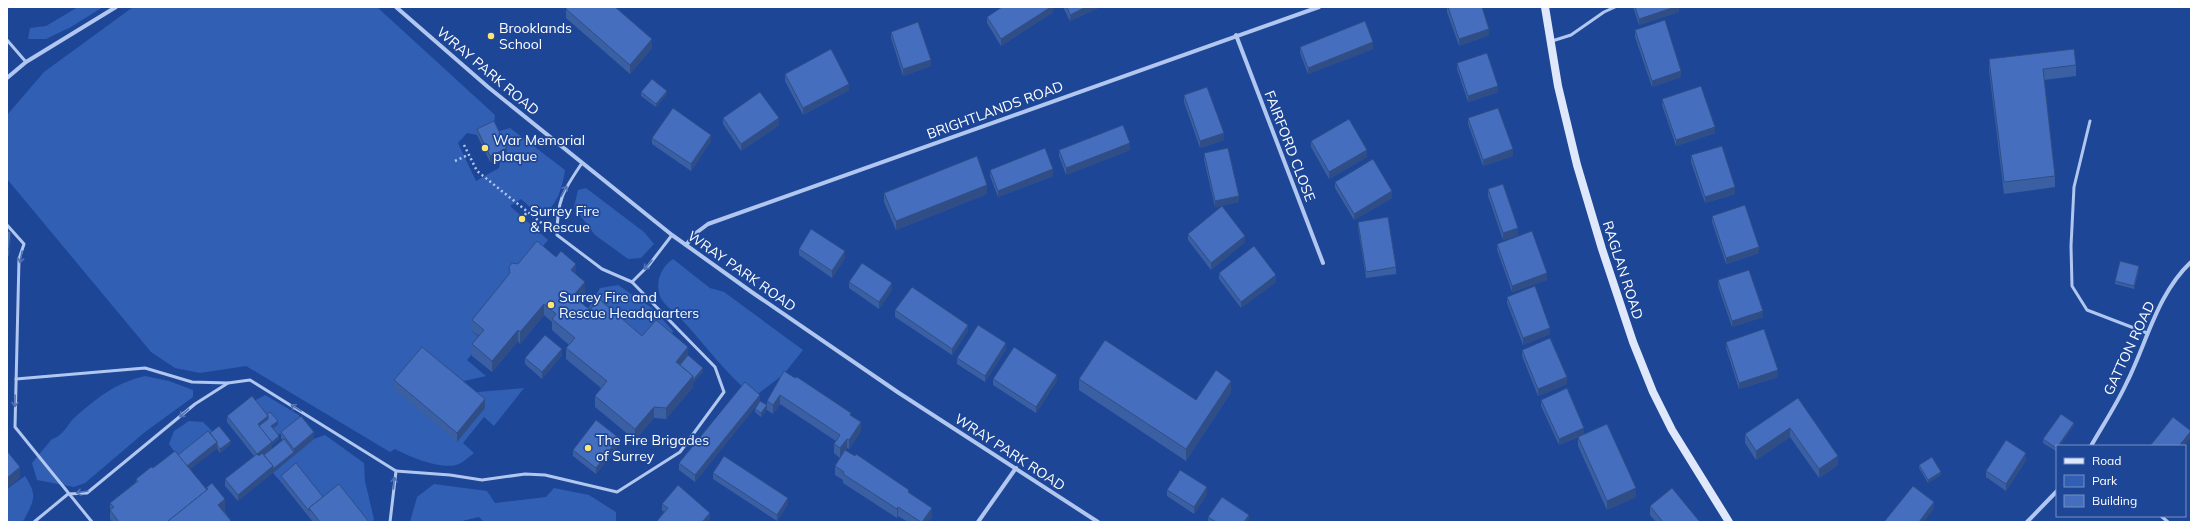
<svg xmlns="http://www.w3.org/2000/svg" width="2198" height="529" viewBox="0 0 2198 529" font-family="Mulish,sans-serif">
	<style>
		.green { fill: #315fb4 }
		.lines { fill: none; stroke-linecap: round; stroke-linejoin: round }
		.path { stroke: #b1c7f0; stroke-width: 2.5; stroke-dasharray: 2 3; stroke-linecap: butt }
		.lane { stroke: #b1c7f0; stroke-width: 3 }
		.street { stroke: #b1c7f0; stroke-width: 4 }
		.secondary { stroke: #dfe8fb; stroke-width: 8 }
		.wall { fill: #3b5fa3 }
		.shaded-wall { fill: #304e85 }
		.building { fill: #456fbe; stroke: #304e85 }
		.oneway { stroke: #5173b6 }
		.poi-dot { fill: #ffe470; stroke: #1d4697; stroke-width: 1.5 }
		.labels { text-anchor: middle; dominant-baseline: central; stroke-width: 3.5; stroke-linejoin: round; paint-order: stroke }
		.poi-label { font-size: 14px; fill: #fff; stroke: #1d4697; text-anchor: start }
		.street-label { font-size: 14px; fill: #fff; stroke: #1d4697 }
	</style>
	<rect width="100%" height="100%" fill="#1d4697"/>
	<g class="green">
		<path d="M78,7H103L71,27L46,39H28L30,28L46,26Z"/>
		<path d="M133,7H377L495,115L494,127L477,135L467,133L458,143L476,181L499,168L501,157L507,154L496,132L510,128L565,170C562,190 557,205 541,217L521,199L510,206L548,240L472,331L484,341L467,360L486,376L455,383L466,393L524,388L494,426L484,417L463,443L474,453C470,456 466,460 461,463C445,472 410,457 395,449L390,452L246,366L200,373L175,368L151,352L7,179V115L44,72Z"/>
		<path d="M586,188L644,232L654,244L641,258L628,259L595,235L574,207L578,190Z"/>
		<path d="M673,259L710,288L724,292L803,350L784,374L754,397C725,373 708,348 683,321C677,314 663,305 660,296C655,282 661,267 673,259Z"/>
		<path d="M618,285L652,308L673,331L669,342L642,347L594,316L588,309L600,288Z"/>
		<path d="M145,376L169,381L193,390V397L145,432L85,483L74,487L37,480L32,463L52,439C62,437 67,425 74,418C97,398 115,383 145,376Z"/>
		<path d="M265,395L299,415L301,422L289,432L276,435L271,430L277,424L265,419L252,402Z"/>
		<path d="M189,421L203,422L214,433L180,460L169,444L174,431Z"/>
		<path d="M325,435L364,463L365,481L374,519L372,522H362L324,505L281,482L273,473L314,439Z"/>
		<path d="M25,476C38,496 34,500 24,520L21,522H7V489Z"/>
		<path d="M434,484L487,491L495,503L546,497L554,488L589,495L616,512V522H484L479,517L458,522H410L417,497Z"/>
	</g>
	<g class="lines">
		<g class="path">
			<path d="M464,145L477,171L544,225"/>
			<path d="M455,161L468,155"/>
			<path d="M522,219L527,212"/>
		</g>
		<g class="lane">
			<path d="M7,40L26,62"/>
			<path d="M1552,41L1571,35L1604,12L1615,7"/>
			<path d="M2090,121L2074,187L2071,246L2072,286L2087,310L2147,333"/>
			<path d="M582,163C563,191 557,200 557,235L602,269L632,282L649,265L672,235"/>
			<path d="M7,225L24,244L19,259L15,427L92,522"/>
			<path d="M16,379L145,368L192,382L228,383"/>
			<path d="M396,471L450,475L482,480L525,474L545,475L617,492L680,452L724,392L715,367L632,282"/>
			<path d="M2161,516L2168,522"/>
			<path d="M34,522L68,494L87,493L195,404L228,383L250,380L396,471L390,522"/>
		</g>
		<g class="street">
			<path d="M396,7L488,87L672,235L753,293L899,393L1098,522"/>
			<path d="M1236,35L1323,263"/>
			<path d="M7,78L26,62L116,7"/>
			<path d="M686,245L696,233L708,224L1319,7"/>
			<path d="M2091,446C2103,425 2117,404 2127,382C2147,342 2157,294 2191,262"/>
			<path d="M978,522L1016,468"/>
			<path d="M2027,522L2057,491"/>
		</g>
		<path class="secondary" d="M1545,7L1558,86L1577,165L1602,249L1633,342L1653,392L1672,430L1729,522"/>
	</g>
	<g class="wall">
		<path d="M1053,7V12L1001,46L987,23V17Z"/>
		<path d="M1063,7H1100L1070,21Z"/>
		<path d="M1447,7H1482L1489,35L1459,46L1447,12Z"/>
		<path d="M1633,7H1679V12L1639,25Z"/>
		<path d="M566,9L652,48L630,74L566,18Z"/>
		<path d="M1635,30L1681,77L1652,87L1635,37Z"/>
		<path d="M891,32L931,66L903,76L891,38Z"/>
		<path d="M1300,47L1373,49L1308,74L1300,53Z"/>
		<path d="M1989,59L2076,65V76L2044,80L2055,176V187L2004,194L1989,70Z"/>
		<path d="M1457,63L1498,92L1468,102L1457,69Z"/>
		<path d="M785,74L849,90L803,115L785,81Z"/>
		<path d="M641,92L667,94L656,107L641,96Z"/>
		<path d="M1184,95L1224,140L1200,148L1184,102Z"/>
		<path d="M1662,99L1715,133L1676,146L1662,105Z"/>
		<path d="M723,118L779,125L741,151L723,124Z"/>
		<path d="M1468,118L1513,156L1483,166L1468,124Z"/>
		<path d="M477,129L507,154L490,162L477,135Z"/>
		<path d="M652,138L711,141L691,171L652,144Z"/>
		<path d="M1311,141L1367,157L1329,179L1311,147Z"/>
		<path d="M1059,150H1130L1066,175L1059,156Z"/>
		<path d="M1204,153L1239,202L1215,207L1204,160Z"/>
		<path d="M1691,155L1735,194L1705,203L1691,162Z"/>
		<path d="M990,170L1053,176L998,197L990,176Z"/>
		<path d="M1335,182L1392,198L1354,220L1335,188Z"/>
		<path d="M1488,189L1518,235L1503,240L1488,196Z"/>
		<path d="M884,193L987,194L896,230L884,202Z"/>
		<path d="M1712,216L1759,253L1726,264L1712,222Z"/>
		<path d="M1358,222L1396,267V274L1366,278L1358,228Z"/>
		<path d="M7,231L11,238L9,256H7Z"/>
		<path d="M1188,234L1245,242L1211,270L1188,240Z"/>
		<path d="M1497,244L1547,280L1512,292L1497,250Z"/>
		<path d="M799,249L845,258L832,278L799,255Z"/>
		<path d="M509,267L576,274L585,293L579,301L590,310L642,336L688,355L703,372L693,383V387L666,419L654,418L635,440L595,407V396L601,388L566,359V348L569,345L552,330V322L544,315L520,344L518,341L492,372L472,356V344L479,336L472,331V320L509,275Z"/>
		<path d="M2139,270L2134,289L2115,284V281Z"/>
		<path d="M1219,273L1276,282L1241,308L1219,279Z"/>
		<path d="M1718,280L1763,317L1732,327L1718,286Z"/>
		<path d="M849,282L892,290L879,309L849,288Z"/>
		<path d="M1507,297L1550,334L1523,345L1507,303Z"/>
		<path d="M895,310L968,331L952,355L895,317Z"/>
		<path d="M1726,342L1778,377L1739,389L1726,348Z"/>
		<path d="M1006,349L985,382L957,364V358Z"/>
		<path d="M1522,350L1567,384L1538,396L1522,356Z"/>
		<path d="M562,355L542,379L525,364V358Z"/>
		<path d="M784,371L851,416L861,431L849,449L847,448L840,458L834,453V444L836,441L780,404L773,414L767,410V401Z"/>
		<path d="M993,379L1057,381L1036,413L993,385Z"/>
		<path d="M1079,379L1196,400L1231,392L1186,461L1079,390Z"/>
		<path d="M394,380L485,408L457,442L394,389Z"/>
		<path d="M1798,398L1838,465L1819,478L1790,437L1756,460L1745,443V434Z"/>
		<path d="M1541,400L1584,434L1636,497L1607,510L1578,446V437L1559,445L1541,406Z"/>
		<path d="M760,401L695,482L679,470V463Z"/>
		<path d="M755,409H767L761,417L755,412Z"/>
		<path d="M267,414L278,425L273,428L279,439L272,445V448L264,455L283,441L281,438V432L314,439L238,501L225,486V479L254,456L227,422V416Z"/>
		<path d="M2074,426L2057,446V450L2056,451L2043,443V439Z"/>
		<path d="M210,433L231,444L220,453L217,448L190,469L206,489V488L225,510L224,511L232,522H112L110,519V503L136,482V479L153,468L178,455Z"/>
		<path d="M619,445L596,474L573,456V450Z"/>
		<path d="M2026,460L2006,491L1986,477V471Z"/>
		<path d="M1919,465L1941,475L1928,483L1919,468Z"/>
		<path d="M835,466L909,493L932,517L928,522H908L898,516L897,518L843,483V480L835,475Z"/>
		<path d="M713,473L788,504L777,521L713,479Z"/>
		<path d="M281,476L323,497L369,522H313L281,482Z"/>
		<path d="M1167,490L1207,494L1194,514L1167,496Z"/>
		<path d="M662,504L710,519L708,522H657V521L664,512L662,510Z"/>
		<path d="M1650,506L1700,522H1656L1650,515Z"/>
		<path d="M1208,517L1249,521L1248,522H1208Z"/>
	</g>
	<g class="shaded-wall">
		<path d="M1051,7H1053V12L1001,46V39Z"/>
		<path d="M1086,7H1100L1070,21V15Z"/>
		<path d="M1675,7H1679V12L1639,25V19Z"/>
		<path d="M1489,29V35L1459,46V39Z"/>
		<path d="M652,39V48L630,74V65Z"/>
		<path d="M1373,42V49L1308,74V68Z"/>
		<path d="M931,60V66L903,76V69Z"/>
		<path d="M1681,71V77L1652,87V81Z"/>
		<path d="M849,84V90L803,115V108Z"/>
		<path d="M1498,86V92L1468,102V96Z"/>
		<path d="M667,91V94L656,107V104Z"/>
		<path d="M779,118V125L741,151V144Z"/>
		<path d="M1715,127V133L1676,146V140Z"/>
		<path d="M1224,133V140L1200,148V141Z"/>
		<path d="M711,135V141L691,171V164Z"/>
		<path d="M1130,143V150L1066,175V168Z"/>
		<path d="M507,148V154L490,162V156Z"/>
		<path d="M1513,149V156L1483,166V160Z"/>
		<path d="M1367,150V157L1329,179V172Z"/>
		<path d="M1053,169V176L998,197V191Z"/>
		<path d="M987,185V194L896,230V221Z"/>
		<path d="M1735,187V194L1705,203V197Z"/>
		<path d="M1392,191V198L1354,220V214Z"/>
		<path d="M1239,196V202L1215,207V201Z"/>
		<path d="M1518,228V235L1503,240V233Z"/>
		<path d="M11,232V238L9,256V249Z"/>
		<path d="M1245,236V242L1211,270V263Z"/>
		<path d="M1759,247V253L1726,264V258Z"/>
		<path d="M845,251V258L832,278V271Z"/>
		<path d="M576,264V275L571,270Z"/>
		<path d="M2139,266V270L2134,289V286Z"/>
		<path d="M1547,273V280L1512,292V286Z"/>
		<path d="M1276,275V282L1241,308V302Z"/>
		<path d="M585,282V293L573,308V296Z"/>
		<path d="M892,283V290L879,309V302Z"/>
		<path d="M544,304V315L520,344V332Z"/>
		<path d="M1763,311V317L1732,327V321Z"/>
		<path d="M968,325V331L952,355V349Z"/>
		<path d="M1550,328V334L1523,345V338Z"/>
		<path d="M518,330V341L492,372V361Z"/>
		<path d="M1006,343V349L985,382V376Z"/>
		<path d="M688,347V358L678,371L676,362Z"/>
		<path d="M562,349V355L542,379V372Z"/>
		<path d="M703,368V372L693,383V387L666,419V408L693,376Z"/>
		<path d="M1778,370V377L1739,389V383Z"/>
		<path d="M1057,375V381L1036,413V407Z"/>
		<path d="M1567,377V384L1538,396V389Z"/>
		<path d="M1231,381V392L1186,461V449Z"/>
		<path d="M760,395V401L695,482V475Z"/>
		<path d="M780,395V404L773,414V405Z"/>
		<path d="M485,399V408L457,442V433Z"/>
		<path d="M767,405V409L761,417V413Z"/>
		<path d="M654,407V418L635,440V429Z"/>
		<path d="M268,416V422L260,429L258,424Z"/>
		<path d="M278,421V425L271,430V426Z"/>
		<path d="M861,422V431L849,449V440Z"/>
		<path d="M2074,423V426L2060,446H2058Z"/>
		<path d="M1584,428V434L1559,445V439Z"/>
		<path d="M1790,428V437L1756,460V451Z"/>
		<path d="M2191,431V438L2184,446H2179Z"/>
		<path d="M314,432V439L238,501V495L273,466L294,452V449Z"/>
		<path d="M279,436V439L272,445V448L257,460V454Z"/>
		<path d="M619,438V445L596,474V468Z"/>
		<path d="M847,439V448L840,458V448Z"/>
		<path d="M231,441V444L220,453V449Z"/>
		<path d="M217,442V449L185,473V466Z"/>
		<path d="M2026,453V460L2006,491V484Z"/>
		<path d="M1838,456V465L1819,478V469Z"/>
		<path d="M20,467V478L7,489V478Z"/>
		<path d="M1941,472V475L1928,483V480Z"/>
		<path d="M1207,487V494L1194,514V507Z"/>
		<path d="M1636,488V497L1607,510V501Z"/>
		<path d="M788,498V504L777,521V515Z"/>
		<path d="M225,499V510L218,516V505Z"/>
		<path d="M1934,502V509L1924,522H1919Z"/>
		<path d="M898,507V516L897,518V509Z"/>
		<path d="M932,508V517L928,522H922Z"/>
		<path d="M710,513V519L708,522H702Z"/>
		<path d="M1249,515V521L1248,522H1244Z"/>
	</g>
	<g class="building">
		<path d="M567,7H615L652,39L630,65L566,9Z"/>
		<path d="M1002,7H1051L1001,39L987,17Z"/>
		<path d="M1067,7H1086L1070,15Z"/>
		<path d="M1448,7H1482L1489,29L1459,39Z"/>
		<path d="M1635,7H1675L1639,19Z"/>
		<path d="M1665,20L1681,71L1652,81L1635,30Z"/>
		<path d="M1365,21L1373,42L1308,68L1300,47Z"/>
		<path d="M918,22L931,60L903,69L891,32Z"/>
		<path d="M831,49L849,84L803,108L785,74Z"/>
		<path d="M2074,49L2076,65L2043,69L2055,176L2004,182L1989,59Z"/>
		<path d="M1487,53L1498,86L1468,96L1457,63Z"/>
		<path d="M652,79L667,91L656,104L641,92Z"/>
		<path d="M1701,86L1715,127L1676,140L1662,99Z"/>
		<path d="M1207,87L1224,133L1200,141L1184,95Z"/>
		<path d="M760,92L779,118L741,144L723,118Z"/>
		<path d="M673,108L711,135L691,164L652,138Z"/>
		<path d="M1498,108L1513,149L1483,160L1468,118Z"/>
		<path d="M1349,119L1367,150L1329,172L1311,141Z"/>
		<path d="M494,121L507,148L490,156L477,129Z"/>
		<path d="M1123,125L1130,143L1066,168L1059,150Z"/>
		<path d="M1722,146L1735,187L1705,197L1691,155Z"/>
		<path d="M1045,148L1053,169L998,191L990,170Z"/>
		<path d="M1228,148L1239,196L1215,201L1204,153Z"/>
		<path d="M977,156L987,185L896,221L884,193Z"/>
		<path d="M1373,159L1392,191L1354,214L1335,182Z"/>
		<path d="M1503,184L1518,228L1503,233L1488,189Z"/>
		<path d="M1745,205L1759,247L1726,258L1712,216Z"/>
		<path d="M1222,206L1245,236L1211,263L1188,234Z"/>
		<path d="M1388,217L1396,267L1366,272L1358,222Z"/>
		<path d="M811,229L845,251L832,271L799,249Z"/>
		<path d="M7,231L11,232L9,249H7Z"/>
		<path d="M1532,231L1547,273L1512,286L1497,244Z"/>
		<path d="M537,241L556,257L561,251L576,264L571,270L585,282L573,296L590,310L599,299L642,336L656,320L688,347L676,362L693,376L666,408L654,407L635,429L595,396L607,381L566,348L575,338L552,319L556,314L544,304L520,332L518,330L492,361L472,344L484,330L472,320L510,273L509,267L512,263L518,264Z"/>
		<path d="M1254,246L1276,275L1241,302L1219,273Z"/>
		<path d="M2120,261L2139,266L2134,286L2115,281Z"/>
		<path d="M862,263L892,283L879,302L849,282Z"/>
		<path d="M1749,270L1763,311L1732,321L1718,280Z"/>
		<path d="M1535,286L1550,328L1523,338L1507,297Z"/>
		<path d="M912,287L968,325L952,349L895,310Z"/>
		<path d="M978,325L1006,343L985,376L957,358Z"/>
		<path d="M1764,329L1778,370L1739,383L1726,342Z"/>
		<path d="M545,335L562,349L542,372L525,358Z"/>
		<path d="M1550,338L1567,377L1538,389L1522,350Z"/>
		<path d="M1105,340L1196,400L1216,370L1231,381L1186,449L1079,379Z"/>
		<path d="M422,347L485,399L457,433L394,380Z"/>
		<path d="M1014,347L1057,375L1036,407L993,379Z"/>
		<path d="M688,355L703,368L693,380V376L680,365Z"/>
		<path d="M784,371L795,378L797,377L851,413L850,415L861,422L849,440L847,439L840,448L834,444L840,435L780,395L773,405L767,401Z"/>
		<path d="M745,382L760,395L695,475L679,463Z"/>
		<path d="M1567,388L1584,428L1559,439L1541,400Z"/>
		<path d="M252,396L268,416L258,424L272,442L257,454L227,416Z"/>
		<path d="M1798,398L1838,456L1819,469L1790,428L1756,451L1745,434Z"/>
		<path d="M760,401L767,405L761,413L755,409Z"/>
		<path d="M270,412L278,421L271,426L279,436L271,443L272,442L259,426L268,419V416L267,414Z"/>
		<path d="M2061,414L2074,423L2058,446H2057L2056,448L2043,439Z"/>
		<path d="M301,416L314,432L294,449L281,432Z"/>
		<path d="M2173,417L2191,431L2179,446H2150Z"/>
		<path d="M596,420L619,438L596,468L573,450Z"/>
		<path d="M1607,424L1636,488L1607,501L1578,437Z"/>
		<path d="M219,426L231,441L220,449L217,445V442L210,433Z"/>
		<path d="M208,431L217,442L187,466L178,455Z"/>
		<path d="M284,439L294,452L273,469V466L264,455Z"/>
		<path d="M2006,440L2026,453L2006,484L1986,471Z"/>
		<path d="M845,450L855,456L856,454L909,490L908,492L932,508L922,522H921L898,507L897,509L843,474L844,472L835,466Z"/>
		<path d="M7,451L20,467L7,478Z"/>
		<path d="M175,451L207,490L167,522H119L110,510L114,507L110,503L138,481L136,479L151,467L153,468Z"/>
		<path d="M262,453L273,466L238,495L225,479L257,454L259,456Z"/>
		<path d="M724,456L788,498L777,515L713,473Z"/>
		<path d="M1932,457L1941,472L1928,480L1919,465Z"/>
		<path d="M296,463L323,497L309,508V511L281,476Z"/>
		<path d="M1180,470L1207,487L1194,507L1167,490Z"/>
		<path d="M212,483L225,499L218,505L232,522H167L208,489L206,488Z"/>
		<path d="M339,484L369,522H320L309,508Z"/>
		<path d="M678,485L710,513L702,522H658L657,521L668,508L662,504Z"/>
		<path d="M1913,486L1934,502L1919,522H1884Z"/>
		<path d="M1672,488L1700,522H1663L1650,506Z"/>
		<path d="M1222,497L1249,515L1244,522H1216L1208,517Z"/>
	</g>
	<defs><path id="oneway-shaft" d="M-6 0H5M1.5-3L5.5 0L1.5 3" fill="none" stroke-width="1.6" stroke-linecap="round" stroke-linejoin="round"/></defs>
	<g class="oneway">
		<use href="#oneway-shaft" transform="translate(564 191) rotate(-62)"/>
		<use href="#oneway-shaft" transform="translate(21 257) rotate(101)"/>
		<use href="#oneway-shaft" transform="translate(648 265) rotate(131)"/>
		<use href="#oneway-shaft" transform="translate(15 401) rotate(91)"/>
		<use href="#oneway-shaft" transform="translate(296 408) rotate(-148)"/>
		<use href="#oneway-shaft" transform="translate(184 413) rotate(139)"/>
		<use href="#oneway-shaft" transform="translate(394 483) rotate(-84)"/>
		<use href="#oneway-shaft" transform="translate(82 492) rotate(171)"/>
	</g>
	<g class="poi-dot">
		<circle cx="491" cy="36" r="4"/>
		<circle cx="485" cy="148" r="4"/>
		<circle cx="522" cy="219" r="4"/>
		<circle cx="551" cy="305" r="4"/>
		<circle cx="588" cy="448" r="4"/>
	</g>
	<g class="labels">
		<g class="poi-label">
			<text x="499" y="28">Brooklands<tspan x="499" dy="16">School</tspan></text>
			<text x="493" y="140">War Memorial<tspan x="493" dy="16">plaque</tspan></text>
			<text x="530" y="211">Surrey Fire<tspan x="530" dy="16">&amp; Rescue</tspan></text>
			<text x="559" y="297">Surrey Fire and<tspan x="559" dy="16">Rescue Headquarters</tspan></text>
			<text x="596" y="440">The Fire Brigades<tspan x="596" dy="16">of Surrey</tspan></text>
		</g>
		<g class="street-label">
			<text transform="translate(488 71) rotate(40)">WRAY PARK ROAD</text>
			<text transform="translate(995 110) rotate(-20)">BRIGHTLANDS ROAD</text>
			<text transform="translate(1290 146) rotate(69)">FAIRFORD CLOSE</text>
			<text transform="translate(1623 270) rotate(72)">RAGLAN ROAD</text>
			<text transform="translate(742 271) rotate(35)">WRAY PARK ROAD</text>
			<text transform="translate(2129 348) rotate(-65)">GATTON ROAD</text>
			<text transform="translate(1010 452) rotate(33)">WRAY PARK ROAD</text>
		</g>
	</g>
	<rect width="2198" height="529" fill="none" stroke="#ffffff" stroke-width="16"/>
	<rect x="2056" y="445" width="130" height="72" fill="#1d4697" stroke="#7790c1"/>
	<rect x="2064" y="458" width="20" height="6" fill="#dfe8fb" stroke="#7790c1"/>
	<text x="2092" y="465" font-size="12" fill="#ffffff">Road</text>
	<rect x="2064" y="475" width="20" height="12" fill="#315fb4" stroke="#7790c1"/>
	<text x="2092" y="485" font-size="12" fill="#ffffff">Park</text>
	<rect x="2064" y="495" width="20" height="12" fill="#456fbe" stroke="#7790c1"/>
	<text x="2092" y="505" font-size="12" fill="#ffffff">Building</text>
</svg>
